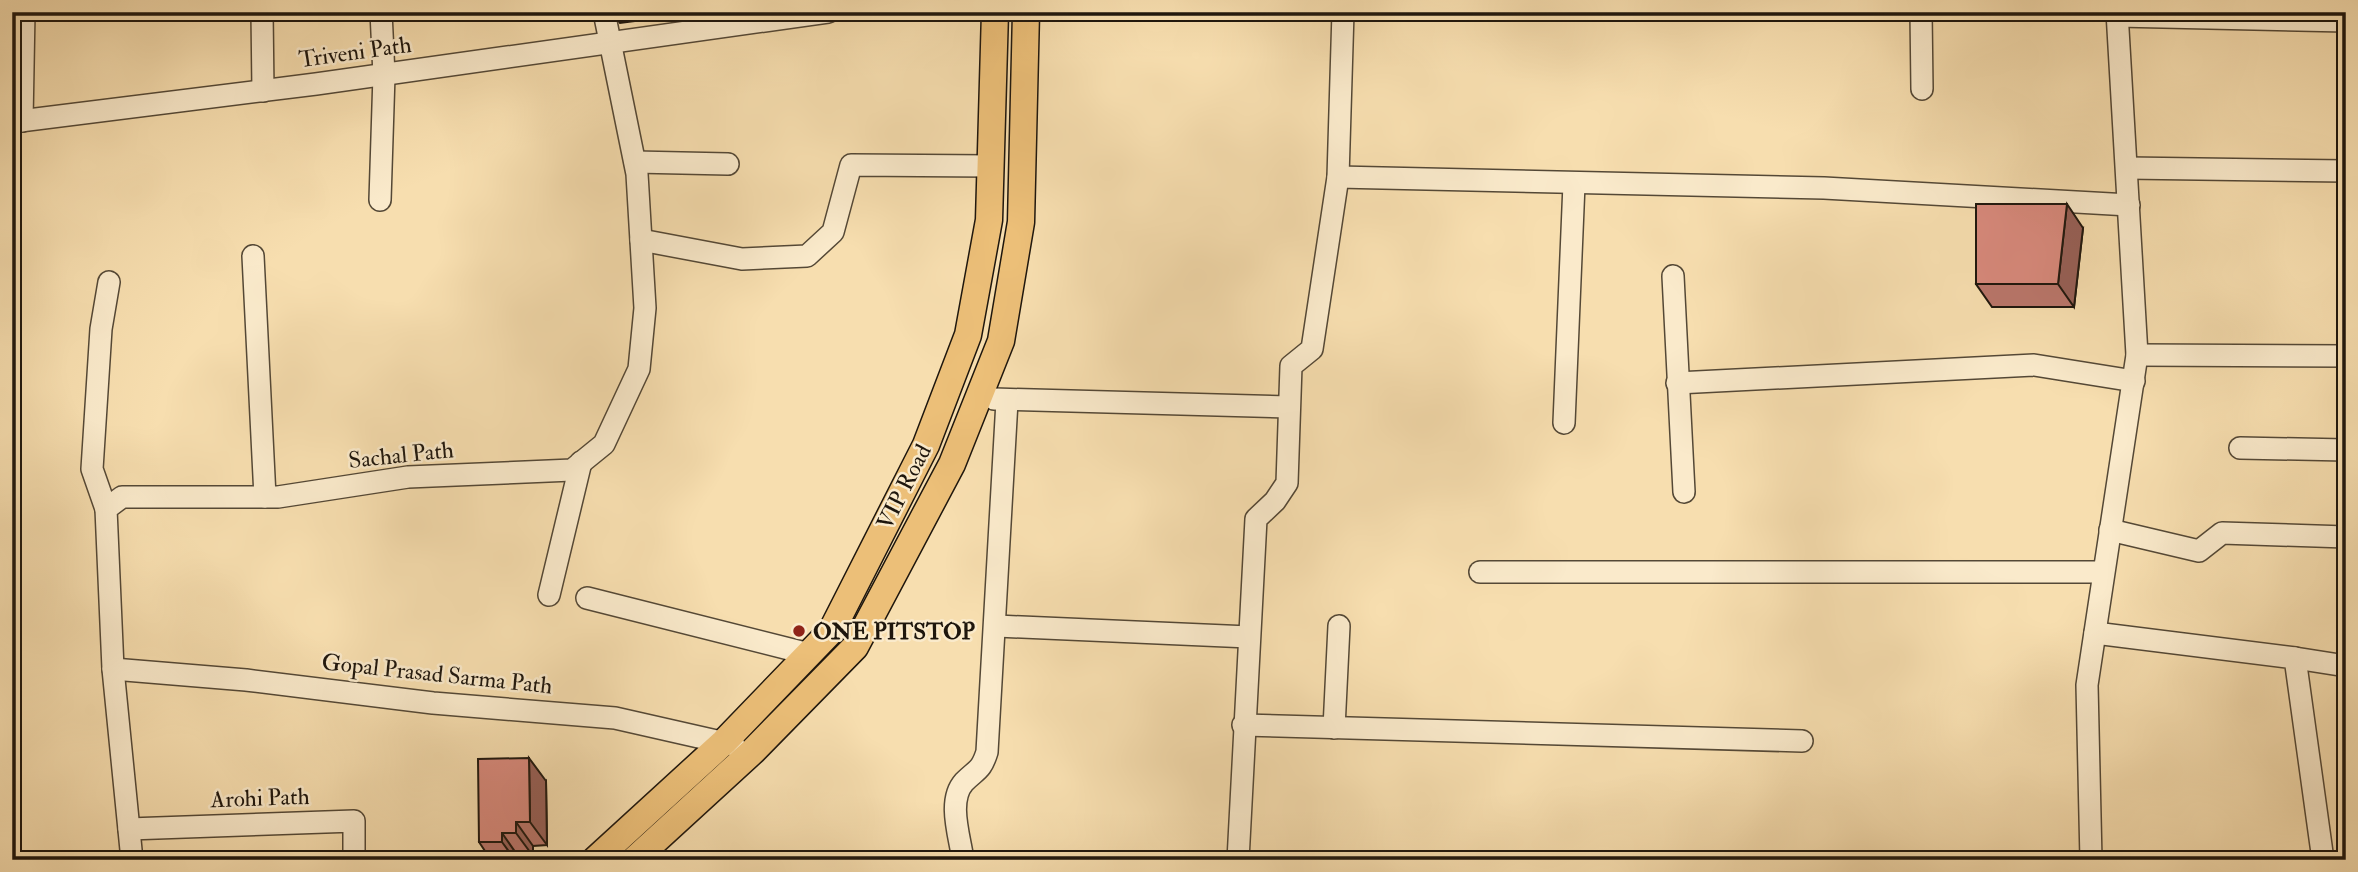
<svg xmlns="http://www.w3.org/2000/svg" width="2358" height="872" viewBox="0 0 2358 872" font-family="'IM FELL Double Pica',serif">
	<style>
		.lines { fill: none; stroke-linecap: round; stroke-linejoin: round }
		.minor-casing { stroke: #544836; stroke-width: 24 }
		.major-casing { stroke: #1e160d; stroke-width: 29 }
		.minor { stroke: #faeacb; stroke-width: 21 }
		.major { stroke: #ecbf78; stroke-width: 26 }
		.wall { fill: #ba766b; stroke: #1e160d; stroke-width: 2 }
		.shaded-wall { fill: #976057; stroke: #1e160d; stroke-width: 2 }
		.building { fill: #d8897c; stroke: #1e160d; stroke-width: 2 }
		.poi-dot { fill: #8f2418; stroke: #faeacb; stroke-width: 2.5 }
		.labels { text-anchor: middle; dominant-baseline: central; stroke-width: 5; stroke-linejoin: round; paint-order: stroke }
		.street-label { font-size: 23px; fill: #1e160d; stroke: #faeacb }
		.poi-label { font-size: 23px; font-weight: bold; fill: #1e160d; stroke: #faeacb; text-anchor: start }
	</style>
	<rect width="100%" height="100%" fill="#f7deaf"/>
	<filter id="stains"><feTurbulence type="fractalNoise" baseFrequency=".00286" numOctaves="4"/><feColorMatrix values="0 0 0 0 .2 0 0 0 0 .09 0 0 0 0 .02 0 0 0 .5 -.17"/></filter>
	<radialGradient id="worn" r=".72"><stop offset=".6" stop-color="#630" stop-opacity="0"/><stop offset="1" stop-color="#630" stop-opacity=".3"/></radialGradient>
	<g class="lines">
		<defs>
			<g id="minor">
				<path d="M262,12L263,91"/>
				<path d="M1921,12L1922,89"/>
				<path d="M2117,16L2346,21"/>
				<path d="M22,121L24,12"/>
				<path d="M12,122L316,84L828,12"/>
				<path d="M635,162L728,164"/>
				<path d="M2127,168L2346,171"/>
				<path d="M1338,177L1824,188L2129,205"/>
				<path d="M380,200L384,75L381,12"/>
				<path d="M641,240L742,259L807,256L833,232L851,165L991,166"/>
				<path d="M253,256L265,497"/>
				<path d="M1673,276L1684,492"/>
				<path d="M2137,355L2346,356"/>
				<path d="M1677,383L2034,365L2134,381"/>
				<path d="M994,399L1289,407"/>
				<path d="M1564,423L1574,184"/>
				<path d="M2240,448L2346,450"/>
				<path d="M106,509L92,469L101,329L109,282"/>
				<path d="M2110,530L2199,551L2222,533L2346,537"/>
				<path d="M1480,572H2102"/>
				<path d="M549,595L581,462"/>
				<path d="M587,598L809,654"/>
				<path d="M997,626L1249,637"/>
				<path d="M2095,633L2295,658L2323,860"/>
				<path d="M2295,658L2346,666"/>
				<path d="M113,669L246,680L433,703L615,718L734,745"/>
				<path d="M1243,725L1802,741"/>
				<path d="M1334,728L1339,626"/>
				<path d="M129,829L354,821V860"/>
				<path d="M132,860L113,669L106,509L122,497H278L408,477L572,470L604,444L639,369L645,308L637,174L604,12"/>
				<path d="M963,860C960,837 947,801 964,782C977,769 981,771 987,752L1007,401"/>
				<path d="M1238,860L1256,519L1275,501L1287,483L1291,366L1312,349L1338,177L1343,12"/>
				<path d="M2091,860L2087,685L2137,355L2117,12"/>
			</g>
			<g id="major">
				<path d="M595,860L724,742L832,630L926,445L968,335L989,220L995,12"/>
				<path d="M634,860L753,751L855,647L952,464L1001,341L1021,222L1026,12"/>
			</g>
		</defs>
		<use href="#minor" class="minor-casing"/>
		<use href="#major" class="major-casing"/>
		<use href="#minor" class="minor"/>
		<use href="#major" class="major"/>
	</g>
	<g class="wall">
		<path d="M612,12H658L659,18L620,23Z"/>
		<path d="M2083,228L2074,307H1992L1976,284Z"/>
		<path d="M546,781L547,845L533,846V856H518V860H491L479,842Z"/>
	</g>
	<g class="shaded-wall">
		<path d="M2067,204L2083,228L2074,307L2058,284Z"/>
		<path d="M529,758L546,781L547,845L530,822Z"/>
		<path d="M516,822L533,846V856L516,833Z"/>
		<path d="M502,833L518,856V860H515L502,842Z"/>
	</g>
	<g class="building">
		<path d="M1976,204H2067L2058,284H1976Z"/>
		<path d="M529,758L530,822H516V833H502V842H479L478,759Z"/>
	</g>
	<circle class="poi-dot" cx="799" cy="631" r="7"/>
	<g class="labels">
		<g class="street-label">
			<text transform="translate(355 52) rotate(-8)">Triveni Path</text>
			<text transform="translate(401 455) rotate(-6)">Sachal Path</text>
			<text transform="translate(904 487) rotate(-63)">VIP Road</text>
			<text transform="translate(437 674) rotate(6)">Gopal Prasad Sarma Path</text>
			<text transform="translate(260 798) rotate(-2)">Arohi Path</text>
		</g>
		<g class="poi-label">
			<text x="813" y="631">ONE PITSTOP</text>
		</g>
	</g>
	<rect width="2358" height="872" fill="none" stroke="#f7deaf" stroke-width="42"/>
	<rect x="14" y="14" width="2330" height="844" fill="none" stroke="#1e160d" stroke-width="3.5"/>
	<rect x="21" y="21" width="2316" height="830" fill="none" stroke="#1e160d" stroke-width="2"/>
	<rect width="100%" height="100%" filter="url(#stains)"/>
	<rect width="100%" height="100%" fill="url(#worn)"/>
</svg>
